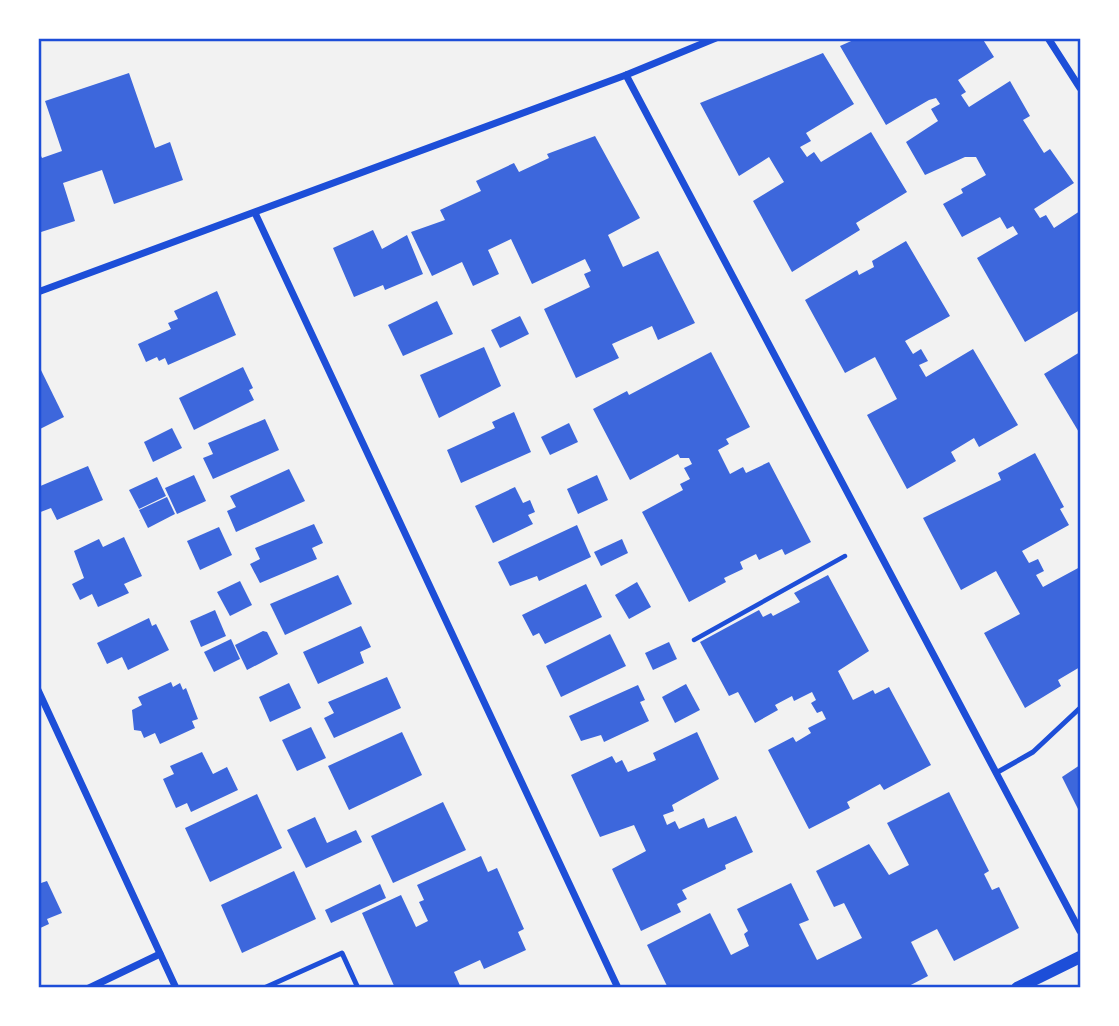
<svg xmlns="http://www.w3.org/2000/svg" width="1119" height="1026" viewBox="0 0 1119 1026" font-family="'IBM Plex Sans',sans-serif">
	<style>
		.building { fill: #3d67dc }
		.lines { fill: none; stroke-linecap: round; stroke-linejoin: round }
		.path { stroke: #1d4ed8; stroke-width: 4.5 }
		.service { stroke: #1d4ed8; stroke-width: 5 }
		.minor { stroke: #1d4ed8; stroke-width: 7 }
		.tertiary { stroke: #1d4ed8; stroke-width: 12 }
		.neatline { fill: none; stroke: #1d4ed8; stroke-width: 2.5 }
	</style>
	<rect width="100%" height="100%" fill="#f2f2f2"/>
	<g class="building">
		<path d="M858,38H982L994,57L958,80L966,92L961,95L969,107L1010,81L1030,116L1023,120L1044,153L1050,149L1074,183L1034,209L1040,218L1046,215L1054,228L1080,211V310L1025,342L977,258L1018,234L1013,226L1007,229L1000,217L962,237L943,204L963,193L961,189L986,175L976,157H965L925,175L906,142L938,121L931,109L940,104L936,98L929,100L886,125L840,46Z"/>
		<path d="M823,53L854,104L806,133L811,141L800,147L807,157L814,152L821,162L871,132L907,192L856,223L860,230L792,272L753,201L784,182L769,157L739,176L700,103Z"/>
		<path d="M129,73L155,148L170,142L183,180L114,204L102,170L63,183L75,221L38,233V150L42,158L62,151L45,101Z"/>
		<path d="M595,136L640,218L608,235L623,267L658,251L695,323L658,340L652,326L612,344L619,358L576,378L544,309L590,287L584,274L591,271L585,259L532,284L511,239L488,250L499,274L473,286L462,262L432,276L411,232L445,220L440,210L481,191L476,181L514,163L519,172L549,158L547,154Z"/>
		<path d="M373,230L382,249L407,235L423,274L385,290L383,285L354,297L333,248Z"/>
		<path d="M906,241L950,316L905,341L913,354L921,349L928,361L919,365L926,377L973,349L1018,425L979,447L974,438L951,452L956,461L907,489L867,415L897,399L875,357L845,373L805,300L857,270L859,275L874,267L872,261Z"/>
		<path d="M217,291L236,335L168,365L165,358L159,361L157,357L146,362L138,344L171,329L168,323L178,319L174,311Z"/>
		<path d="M437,301L453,334L403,356L388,325Z"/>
		<path d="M520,316L529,334L500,348L491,330Z"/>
		<path d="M484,347L501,386L439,418L420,375Z"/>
		<path d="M711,352L750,427L726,439L729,444L718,450L730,474L743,467L746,473L769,462L811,542L785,555L782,549L759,560L756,554L740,562L743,569L724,578L726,582L689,602L642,512L683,490L680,484L690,479L684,468L692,464L689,458H680L678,454L630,480L593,409L627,391L629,395Z"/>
		<path d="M1080,352V434L1044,374Z"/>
		<path d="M38,364L64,417L38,430Z"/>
		<path d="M243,367L253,388L249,390L254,400L194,430L179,398Z"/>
		<path d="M514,412L531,452L461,483L447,450L495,428L492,422Z"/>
		<path d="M265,419L279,450L213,479L203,458L213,454L208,443Z"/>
		<path d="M569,423L578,442L550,455L541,437Z"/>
		<path d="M172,428L182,448L153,462L144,442Z"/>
		<path d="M1035,453L1064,507L1060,509L1069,525L1022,551L1029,563L1038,559L1044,571L1036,575L1043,587L1080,567V667L1058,680L1061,686L1025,708L984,633L1020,614L996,571L961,590L923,518L1001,480L998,473Z"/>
		<path d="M88,466L103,500L57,520L51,508L38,513V487Z"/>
		<path d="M289,469L305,501L236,532L227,511L236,507L230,496Z"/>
		<path d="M194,475L206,501L177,514L165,488Z"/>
		<path d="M597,475L608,500L578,514L567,489Z"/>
		<path d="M157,477L166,496L139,509L129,490Z"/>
		<path d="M515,487L523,503L530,500L535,512L528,515L533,524L493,543L475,506Z"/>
		<path d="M167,497L175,514L148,528L139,510Z"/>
		<path d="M314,524L323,543L312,548L317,559L260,583L250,564L260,559L255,548Z"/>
		<path d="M577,525L591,557L539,581L537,576L510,586L498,562Z"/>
		<path d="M219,527L232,555L200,570L187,541Z"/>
		<path d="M124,537L142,576L124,584L129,593L98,607L92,594L80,600L72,584L84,578L74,551L99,539L103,547Z"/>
		<path d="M622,539L628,553L601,566L594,552Z"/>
		<path d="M338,575L352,604L285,635L270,604Z"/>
		<path d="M828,575L869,651L838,671L853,700L873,690L875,694L889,687L931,765L884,790L880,784L847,802L850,808L809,829L768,750L793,737L796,742L811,733L808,728L826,719L822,711L817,713L811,703L816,700L812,692L794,701L792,696L775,705L778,710L755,723L738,692L729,696L700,642L759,610L763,617L771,613L773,616L800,602L794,593Z"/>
		<path d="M240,581L252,605L230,616L217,592Z"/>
		<path d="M637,582L651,607L629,619L615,595Z"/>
		<path d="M586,584L602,617L545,644L539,633L533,636L522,615Z"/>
		<path d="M215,610L226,636L201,647L190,621Z"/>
		<path d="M149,618L152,626L156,624L169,650L128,670L122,657L107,664L97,643Z"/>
		<path d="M361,626L371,647L360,652L364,663L318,684L303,652Z"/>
		<path d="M263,631L267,632L278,654L247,670L235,645Z"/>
		<path d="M610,634L626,666L561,697L546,666Z"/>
		<path d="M231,639L240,659L214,672L204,652Z"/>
		<path d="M669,642L677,659L653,670L645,653Z"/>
		<path d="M387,677L401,708L334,738L324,718L334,713L328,702Z"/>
		<path d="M171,682L173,687L180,683L183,690L186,688L198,719L192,721L195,728L160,744L155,733L144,738L141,731L134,730L132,710L142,705L138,697Z"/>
		<path d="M289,683L301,708L270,722L259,697Z"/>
		<path d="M686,684L700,710L675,723L662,697Z"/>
		<path d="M638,685L645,700L640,702L649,721L604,742L601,735L581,741L569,716Z"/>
		<path d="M311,727L326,758L297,771L282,740Z"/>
		<path d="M402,732L422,775L349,810L328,766Z"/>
		<path d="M697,732L719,779L672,805L674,811L663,815L667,825L675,821L679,829L704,818L708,828L736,816L753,852L725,865L726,869L682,890L687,899L677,904L681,912L641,931L612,869L646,851L634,825L600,837L571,775L612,756L616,763L622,760L628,772L656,760L653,753Z"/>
		<path d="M202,752L213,774L227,767L238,790L191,812L187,803L176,808L163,779L174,774L170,766Z"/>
		<path d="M1080,765V813L1062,777Z"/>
		<path d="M949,792L989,871L984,874L992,890L999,887L1019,928L954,961L937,929L911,942L928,976L905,988H668L647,945L710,913L731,955L749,946L744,934L748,931L737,909L791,883L809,920L799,924L817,960L862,938L844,903L834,907L816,871L869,844L889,875L909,865L887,823Z"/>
		<path d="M257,794L282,848L210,882L185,828Z"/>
		<path d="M443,802L466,850L393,883L371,836Z"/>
		<path d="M315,817L327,843L356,830L362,842L306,868L287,830Z"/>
		<path d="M481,856L488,872L497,868L524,929L518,932L526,950L484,969L480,960L454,972L461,988H395L362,913L401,895L416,927L428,921L419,902L424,900L417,885Z"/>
		<path d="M294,871L316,919L242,953L221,905Z"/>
		<path d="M47,881L62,913L47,919L49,924L38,929V884Z"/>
		<path d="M380,884L386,898L331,923L325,910Z"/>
	</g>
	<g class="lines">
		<path class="path" d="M694,640L845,556"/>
		<g class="service">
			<path d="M996,773L1033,752L1080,708"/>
			<path d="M264,988L342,953L358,988"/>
		</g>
		<g class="minor">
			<path d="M1048,38L1080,88"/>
			<path d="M626,75L1080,931"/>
			<path d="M255,213L618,988"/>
			<path d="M38,292L626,75L716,38"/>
			<path d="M38,690L176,988"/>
			<path d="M89,988L160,954"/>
		</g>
		<path class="tertiary" d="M1017,988L1080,957"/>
	</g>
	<rect width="1119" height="1026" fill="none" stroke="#ffffff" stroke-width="80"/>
	<rect x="40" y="40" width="1039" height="946" class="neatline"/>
</svg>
